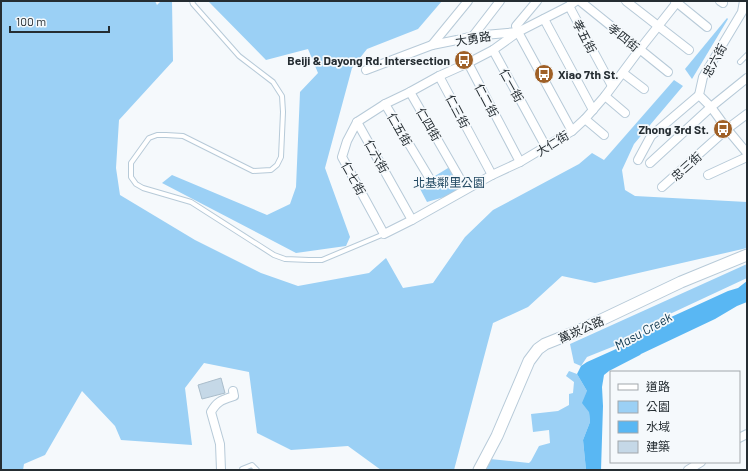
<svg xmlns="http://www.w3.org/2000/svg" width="748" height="471" viewBox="0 0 748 471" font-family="Barlow,'Noto Sans TC',sans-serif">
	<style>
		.green { fill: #9bd0f5 }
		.water { fill: #59b7f3 }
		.building { fill: #c5d8e7; stroke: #aabdcb }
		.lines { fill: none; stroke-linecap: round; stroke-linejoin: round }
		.lane-casing { stroke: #b7cad8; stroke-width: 6 }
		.street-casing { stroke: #b7cad8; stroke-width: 10 }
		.secondary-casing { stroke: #b7cad8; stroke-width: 13 }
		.lane { stroke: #fff; stroke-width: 4 }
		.street { stroke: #fff; stroke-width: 8 }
		.secondary { stroke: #fff; stroke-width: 11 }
		.labels { text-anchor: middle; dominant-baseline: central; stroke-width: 3.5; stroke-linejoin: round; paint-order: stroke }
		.street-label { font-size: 12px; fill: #252d32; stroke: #f5f9fc }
		.poi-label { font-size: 12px; font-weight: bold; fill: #252d32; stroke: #f5f9fc; text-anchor: end }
		.park-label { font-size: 12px; fill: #224962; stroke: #f5f9fc }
		.water-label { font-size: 13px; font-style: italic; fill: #0a344c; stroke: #f5f9fc }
	</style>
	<rect width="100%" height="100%" fill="#f5f9fc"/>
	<g class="green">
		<path d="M1,1H155L157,5L161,1H172L173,61L119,120L116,168L120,195L195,240L261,273L298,286L369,273L386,258L403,288L433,283L465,237L493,210L579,164L592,153L604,160L674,80L683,86L634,144L622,170L625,190L635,196L747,202V248L595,283L562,276L528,307L493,323L454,470H381L348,446L291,450L257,433L249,372L204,363L185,388L192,445L121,440L115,426L82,391L45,455L24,464L23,470H1Z"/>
		<path d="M208,1H442L418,29L367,49L352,68L325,168L350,237L346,246L296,253L162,183L172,175L267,215L290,204L296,187L300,92L318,73L308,49L266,60Z"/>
		<path d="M727,18L728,19L692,79L685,69Z"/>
		<path d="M453,165L472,189L427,202L418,185L430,179Z"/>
		<path d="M747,264V278L657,320L632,339L587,357L581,366L574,363L570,344Z"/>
		<path d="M569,371L577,374L587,391L590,422L583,440L586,470H483L490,459L529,463L531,461L539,446L550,443L549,430L533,432L531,414L558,411L569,405V394L573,393L574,382L566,376Z"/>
	</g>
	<path class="water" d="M747,281V302L737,306L715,319L641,354L640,355L609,371L604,375L602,387L603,406L601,470H586L583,440L590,422L589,412L582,403L587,391L577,374L581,366L587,362L634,341L658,323L728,291L738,288Z"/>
	<path class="building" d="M221,378L225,393L202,399L198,385Z"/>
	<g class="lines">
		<defs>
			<g id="lane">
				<path d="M192,1L193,4L239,56L273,82L282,96L283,112L281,157L277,165L271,170L253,171L183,136L166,135H157L149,138L131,163V177L136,184L143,188L191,202L274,255L285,259L309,260H322L384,234"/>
				<path d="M740,62L747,55"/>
				<path d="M242,470V469L252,465L257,470"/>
			</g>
			<g id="street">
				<path d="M537,1L516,26L518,32L572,131"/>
				<path d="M580,1L668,72"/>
				<path d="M626,1L689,50"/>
				<path d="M675,1L707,27"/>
				<path d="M720,1L723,3"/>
				<path d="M744,1L742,12L703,77L699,95L711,107L727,129L747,153"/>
				<path d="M569,6L612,86"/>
				<path d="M544,19L593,110"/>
				<path d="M518,32L493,50L468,63L439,76L410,92L385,104L357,122L347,141L342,157L384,234L412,220L492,175L520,162L572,131L585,119L605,96L640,49L678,1"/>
				<path d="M473,36L500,1"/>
				<path d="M432,45L468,1"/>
				<path d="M493,50L546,147"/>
				<path d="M468,63L520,162"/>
				<path d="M366,70L432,45L457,40L473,36L518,32L569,6L576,1"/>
				<path d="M623,73L644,89"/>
				<path d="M439,76L492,175"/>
				<path d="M410,92L463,184"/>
				<path d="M605,96L625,113"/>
				<path d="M385,104L430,179"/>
				<path d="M585,119L604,135"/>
				<path d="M357,122L412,220"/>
				<path d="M638,160L651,136L699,95"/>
				<path d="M650,163L711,107L747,78"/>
				<path d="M708,175L747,157"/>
				<path d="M662,187L727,129L747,114"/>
				<path d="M739,438L747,434"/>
				<path d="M221,470L220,444L211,412C217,401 222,400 234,396L233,391"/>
				<path d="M688,470L701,462"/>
			</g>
			<path id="secondary" d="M479,470L497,436L529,361L538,349L545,344L580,330L681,282L747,255"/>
		</defs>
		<use href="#lane" class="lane-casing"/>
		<use href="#street" class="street-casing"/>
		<use href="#secondary" class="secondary-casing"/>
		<use href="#lane" class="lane"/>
		<use href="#street" class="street"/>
		<use href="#secondary" class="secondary"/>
	</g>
	<defs>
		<symbol id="bus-disc" viewBox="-11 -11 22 22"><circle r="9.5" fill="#9f6027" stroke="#f5f9fc"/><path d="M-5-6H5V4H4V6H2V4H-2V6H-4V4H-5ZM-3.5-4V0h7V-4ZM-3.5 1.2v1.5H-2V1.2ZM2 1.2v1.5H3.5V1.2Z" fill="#fff"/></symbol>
	</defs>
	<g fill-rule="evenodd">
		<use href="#bus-disc" x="453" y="49" width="22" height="22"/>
		<use href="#bus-disc" x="533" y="63" width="22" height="22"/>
		<use href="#bus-disc" x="712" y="118" width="22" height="22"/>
	</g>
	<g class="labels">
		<g class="street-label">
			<text transform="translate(585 36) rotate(62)">孝五街</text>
			<text transform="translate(624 37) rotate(39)">孝四街</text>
			<text transform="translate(473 38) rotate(-9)">大勇路</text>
			<text transform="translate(714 60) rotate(-61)">忠六街</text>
			<text transform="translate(512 85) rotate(61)">仁一街</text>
			<text transform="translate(487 100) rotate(62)">仁二街</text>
			<text transform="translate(458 111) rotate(62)">仁三街</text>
			<text transform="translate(429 124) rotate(60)">仁四街</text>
			<text transform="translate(400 129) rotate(60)">仁五街</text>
			<text transform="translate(552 143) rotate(-32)">大仁街</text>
			<text transform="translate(377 156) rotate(61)">仁六街</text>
			<text transform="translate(686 166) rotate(-42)">忠三街</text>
			<text transform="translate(354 178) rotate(61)">仁七街</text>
			<text transform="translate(581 329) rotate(-24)">萬崁公路</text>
		</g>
		<g class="poi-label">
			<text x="450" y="60">Beiji &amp; Dayong Rd. Intersection</text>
			<text x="558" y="74" text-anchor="start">Xiao 7th St.</text>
			<text x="709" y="129">Zhong 3rd St.</text>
		</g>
		<g class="park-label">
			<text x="449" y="182">北基鄰里公園</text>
		</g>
		<g class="water-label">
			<text transform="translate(643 331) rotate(-29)">Masu Creek</text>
		</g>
	</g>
	<rect width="748" height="471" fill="none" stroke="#252d32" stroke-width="4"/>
	<rect x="610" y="371" width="130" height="92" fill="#f5f9fc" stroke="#a2a7ab"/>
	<rect x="618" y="384" width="20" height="6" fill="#ffffff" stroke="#a2a7ab"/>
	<text x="646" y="391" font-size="12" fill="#252d32">道路</text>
	<rect x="618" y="401" width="20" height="12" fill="#9bd0f5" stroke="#a2a7ab"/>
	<text x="646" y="411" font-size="12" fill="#252d32">公園</text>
	<rect x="618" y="421" width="20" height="12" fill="#59b7f3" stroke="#a2a7ab"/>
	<text x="646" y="431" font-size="12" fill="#252d32">水域</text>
	<rect x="618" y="441" width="20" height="12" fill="#c5d8e7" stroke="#a2a7ab"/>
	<text x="646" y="451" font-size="12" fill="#252d32">建築</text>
	<path d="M10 26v6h99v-6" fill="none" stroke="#252d32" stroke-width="2"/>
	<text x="16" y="26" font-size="12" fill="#252d32" stroke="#f5f9fc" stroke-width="3" paint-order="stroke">100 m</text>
</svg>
